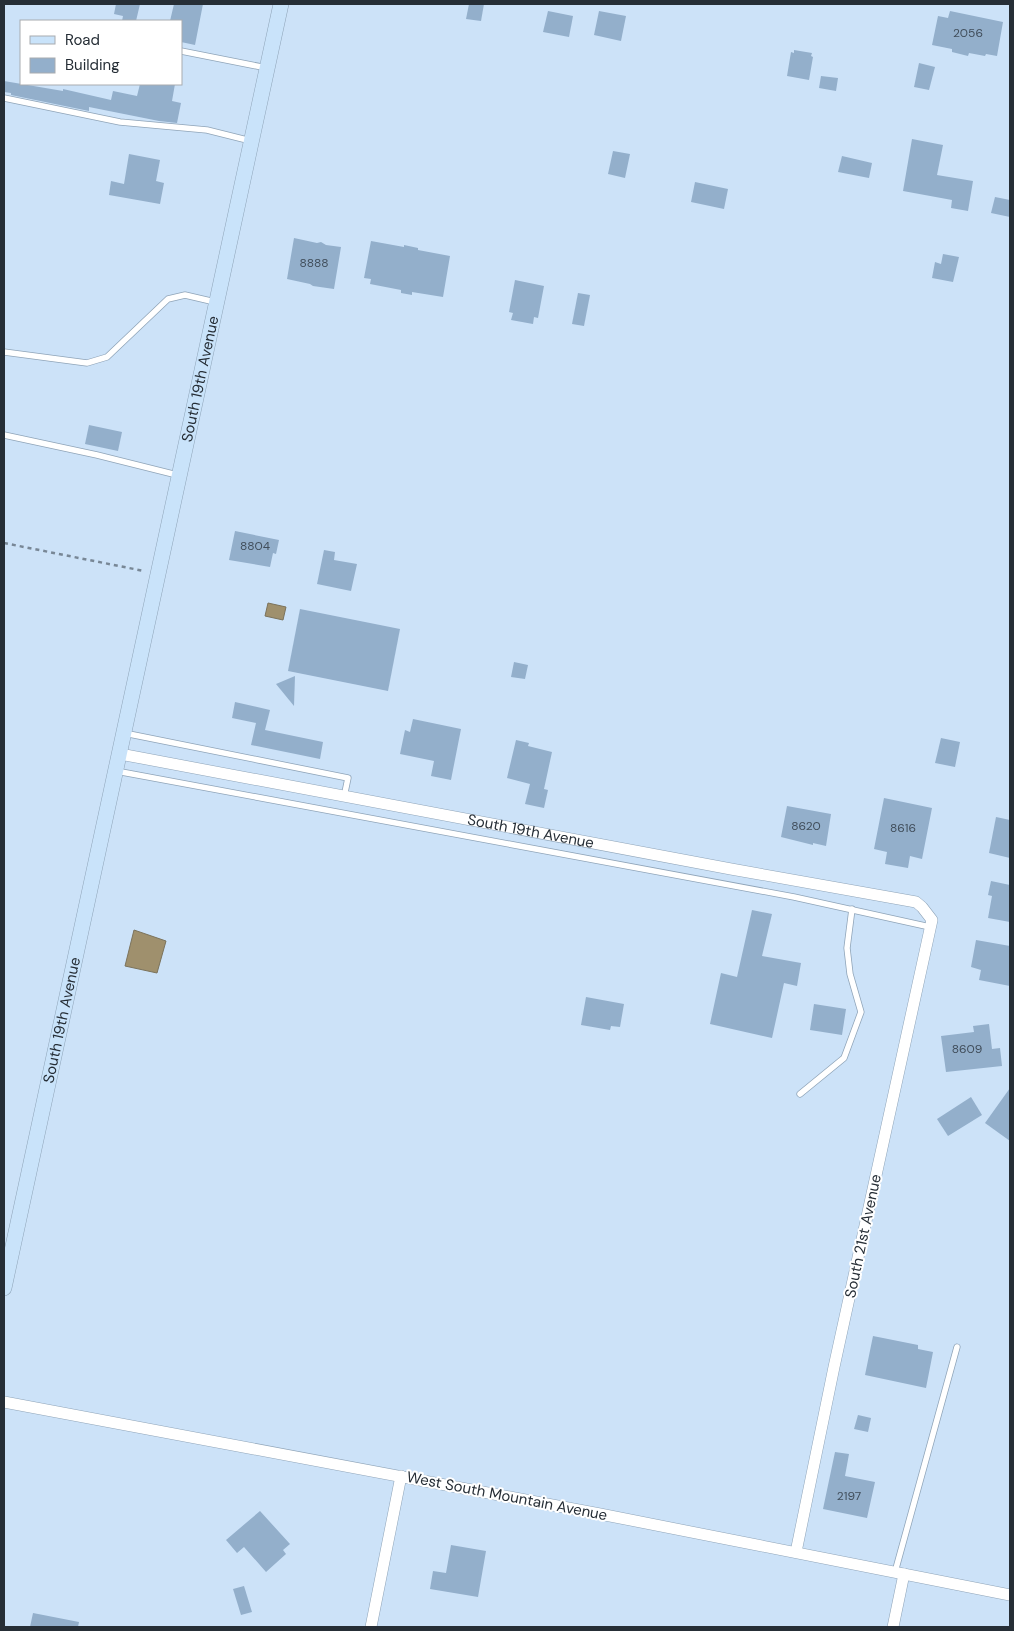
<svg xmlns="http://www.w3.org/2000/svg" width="1014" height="1631" viewBox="0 0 1014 1631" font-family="'DM Sans',sans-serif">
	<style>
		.water { fill: #9f906d; stroke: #7b735c }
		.building { fill: #93afcb }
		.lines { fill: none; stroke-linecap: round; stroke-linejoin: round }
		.lane-casing { stroke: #8fa4b8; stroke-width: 7 }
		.street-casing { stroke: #8fa4b8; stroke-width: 12 }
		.secondary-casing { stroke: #8fa4b8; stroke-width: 16 }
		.path { stroke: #788796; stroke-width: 2.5; stroke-dasharray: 4 4; stroke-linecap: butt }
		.lane { stroke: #fff; stroke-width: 5.5 }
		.street { stroke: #fff; stroke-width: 11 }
		.secondary { stroke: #c9e3fa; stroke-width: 15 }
		.labels { text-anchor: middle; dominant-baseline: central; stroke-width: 4; stroke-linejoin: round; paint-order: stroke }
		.number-label { font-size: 12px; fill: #414e5b }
		.street-label { font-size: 15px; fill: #262e36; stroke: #fff }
	</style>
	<rect width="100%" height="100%" fill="#cce2f8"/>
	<g class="water">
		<path d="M268,603L286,607L283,620L265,616Z"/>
		<path d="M134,930L166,941L157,973L125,966Z"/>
	</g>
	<g class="building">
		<path d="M116,4H140L136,21H122L123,16L114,14Z"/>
		<path d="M174,4H203L195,45L181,42V21H170Z"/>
		<path d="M469,4H484L481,21L466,19Z"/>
		<path d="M548,11L573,16L569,37L543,32Z"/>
		<path d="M599,11L626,16L621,41L594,35Z"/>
		<path d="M950,11L1003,22L997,56L986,54L985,56L969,53L968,56L952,52V49L932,45L938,16L948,18Z"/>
		<path d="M794,50L812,53L811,56L813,57L809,80L787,76L791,52L794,53Z"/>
		<path d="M919,63L935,67L929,90L914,87Z"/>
		<path d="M821,76L838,78L836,91L819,88Z"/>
		<path d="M4,81L63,91V89L111,100L113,91L137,96L140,84H175L172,101L181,103L177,123L159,121L89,107V111L11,95V93L4,92Z"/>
		<path d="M912,139L943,145L937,175L973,181L968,211L951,208L952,200L903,191Z"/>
		<path d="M613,151L630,154L625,178L608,174Z"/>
		<path d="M129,154L160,160L156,181L164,183L160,204L109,195L111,181L124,184Z"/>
		<path d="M842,156L872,163L869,178L838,172Z"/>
		<path d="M695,182L728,189L724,209L691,202Z"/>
		<path d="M995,197L1010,200V217L991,213Z"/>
		<path d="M294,238L317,243L321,242L326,245L341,247L334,289L313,286L310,284L287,279Z"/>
		<path d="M371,241L404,247V245L418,248V250L450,256L443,297L412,292V295L401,293V290L370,284L371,279L364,278Z"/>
		<path d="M943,254L959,257L953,282L932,278L935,262L941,264Z"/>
		<path d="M515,280L544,286L538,318L534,317L533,324L511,320L513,313L509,312Z"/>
		<path d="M578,293L590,295L584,326L572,324Z"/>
		<path d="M89,425L122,432L118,451L85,444Z"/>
		<path d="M235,531L279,540L276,554L273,553L270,567L229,560Z"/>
		<path d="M324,550L335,552L334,560L357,564L351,591L317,584Z"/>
		<path d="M300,609L400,629L388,691L288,671Z"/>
		<path d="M514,662L528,665L525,679L511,677Z"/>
		<path d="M295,676L294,706L276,684Z"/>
		<path d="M235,702L270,710L265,730L323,742L320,759L251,745L256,723L232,718Z"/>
		<path d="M413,719L461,729L451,780L431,776L434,761L400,754L405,730L410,732Z"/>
		<path d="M941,738L960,742L955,767L935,763Z"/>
		<path d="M516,740L529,743L528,746L552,752L544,789L548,790L544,808L525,804L530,784L507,778Z"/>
		<path d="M884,798L932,808L922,859L910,856L908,868L885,864L887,852L874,849Z"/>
		<path d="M787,806L831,814L826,846L813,843V845L781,837Z"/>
		<path d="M996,817L1010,820V858L989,853Z"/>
		<path d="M991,881L1010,885V922L988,918L992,896L988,895Z"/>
		<path d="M752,910L772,914L762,956L801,963L797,986L784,983L772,1038L710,1024L721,973L737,977Z"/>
		<path d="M976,940L1010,946V986L979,980L981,970L971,967Z"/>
		<path d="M586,997L624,1004L620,1027L611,1026L610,1030L581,1025Z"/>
		<path d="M814,1004L846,1009L842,1035L810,1030Z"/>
		<path d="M989,1024L992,1049L1000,1048L1002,1066L946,1072L941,1036L974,1032L973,1026Z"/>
		<path d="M1010,1088V1141L985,1123Z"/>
		<path d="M971,1097L982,1115L948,1136L937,1119Z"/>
		<path d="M873,1336L918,1345V1349L933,1352L926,1388L865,1375Z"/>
		<path d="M858,1415L871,1418L868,1432L854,1429Z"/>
		<path d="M835,1452L849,1454L845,1476L875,1482L867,1518L823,1509Z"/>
		<path d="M260,1511L290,1544L283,1550L286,1554L266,1572L244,1547L237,1553L226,1540Z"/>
		<path d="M451,1545L486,1551L478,1597L430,1589L433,1571L446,1573Z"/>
		<path d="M244,1586L252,1612L241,1615L233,1589Z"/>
		<path d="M33,1613L79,1622L78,1627H30Z"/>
	</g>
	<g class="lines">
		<defs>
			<g id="lane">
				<path d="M181,51L267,68"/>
				<path d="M4,98L120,122L207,130L251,141"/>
				<path d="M4,352L87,363L107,357L168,299L185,295L215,302"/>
				<path d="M4,435L97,455L177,475"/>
				<path d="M124,733L348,778L344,797"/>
				<path d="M116,771L794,897L930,927"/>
				<path d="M800,1094L844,1058L861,1012L850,974L847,948L852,909"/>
				<path d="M895,1572L957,1347"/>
			</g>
			<g id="street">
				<path id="s1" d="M120,754L731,869L916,902L922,907L932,920L834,1367L796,1552"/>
				<path d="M4,1402L600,1514L1010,1595"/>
				<path d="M371,1627L401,1476"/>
				<path d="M893,1627L904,1574"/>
			</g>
			<g id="secondary">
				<path id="s2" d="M4,1288L281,4"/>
			</g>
		</defs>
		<use href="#lane" class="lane-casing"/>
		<use href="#street" class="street-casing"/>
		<use href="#secondary" class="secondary-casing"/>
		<path class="path" d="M4,543L144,571"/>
		<use href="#lane" class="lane"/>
		<use href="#street" class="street"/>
		<use href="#secondary" class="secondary"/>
	</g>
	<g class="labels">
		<g class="number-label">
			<text x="968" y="33">2056</text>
			<text x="314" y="263">8888</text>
			<text x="255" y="546">8804</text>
			<text x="806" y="826">8620</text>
			<text x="903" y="828">8616</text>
			<text x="967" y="1049">8609</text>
			<text x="849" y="1496">2197</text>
		</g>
		<g class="street-label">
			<text stroke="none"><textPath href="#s2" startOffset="930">South 19th Avenue</textPath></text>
			<text stroke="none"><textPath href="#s1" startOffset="418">South 19th Avenue</textPath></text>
			<text stroke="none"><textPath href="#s2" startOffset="274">South 19th Avenue</textPath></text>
			<text transform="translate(863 1236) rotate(-78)">South 21st Avenue</text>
			<text transform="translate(507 1496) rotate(11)">West South Mountain Avenue</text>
		</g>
	</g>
	<rect width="1014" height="1631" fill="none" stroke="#262e36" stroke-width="10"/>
	<rect x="20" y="20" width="162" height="65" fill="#ffffff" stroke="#a8abaf"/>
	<rect x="30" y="36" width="25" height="8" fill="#c9e3fa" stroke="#a8abaf"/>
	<text x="65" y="45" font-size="15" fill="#262e36">Road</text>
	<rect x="30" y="58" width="25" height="15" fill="#93afcb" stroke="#a8abaf"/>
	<text x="65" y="70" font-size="15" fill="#262e36">Building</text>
</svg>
